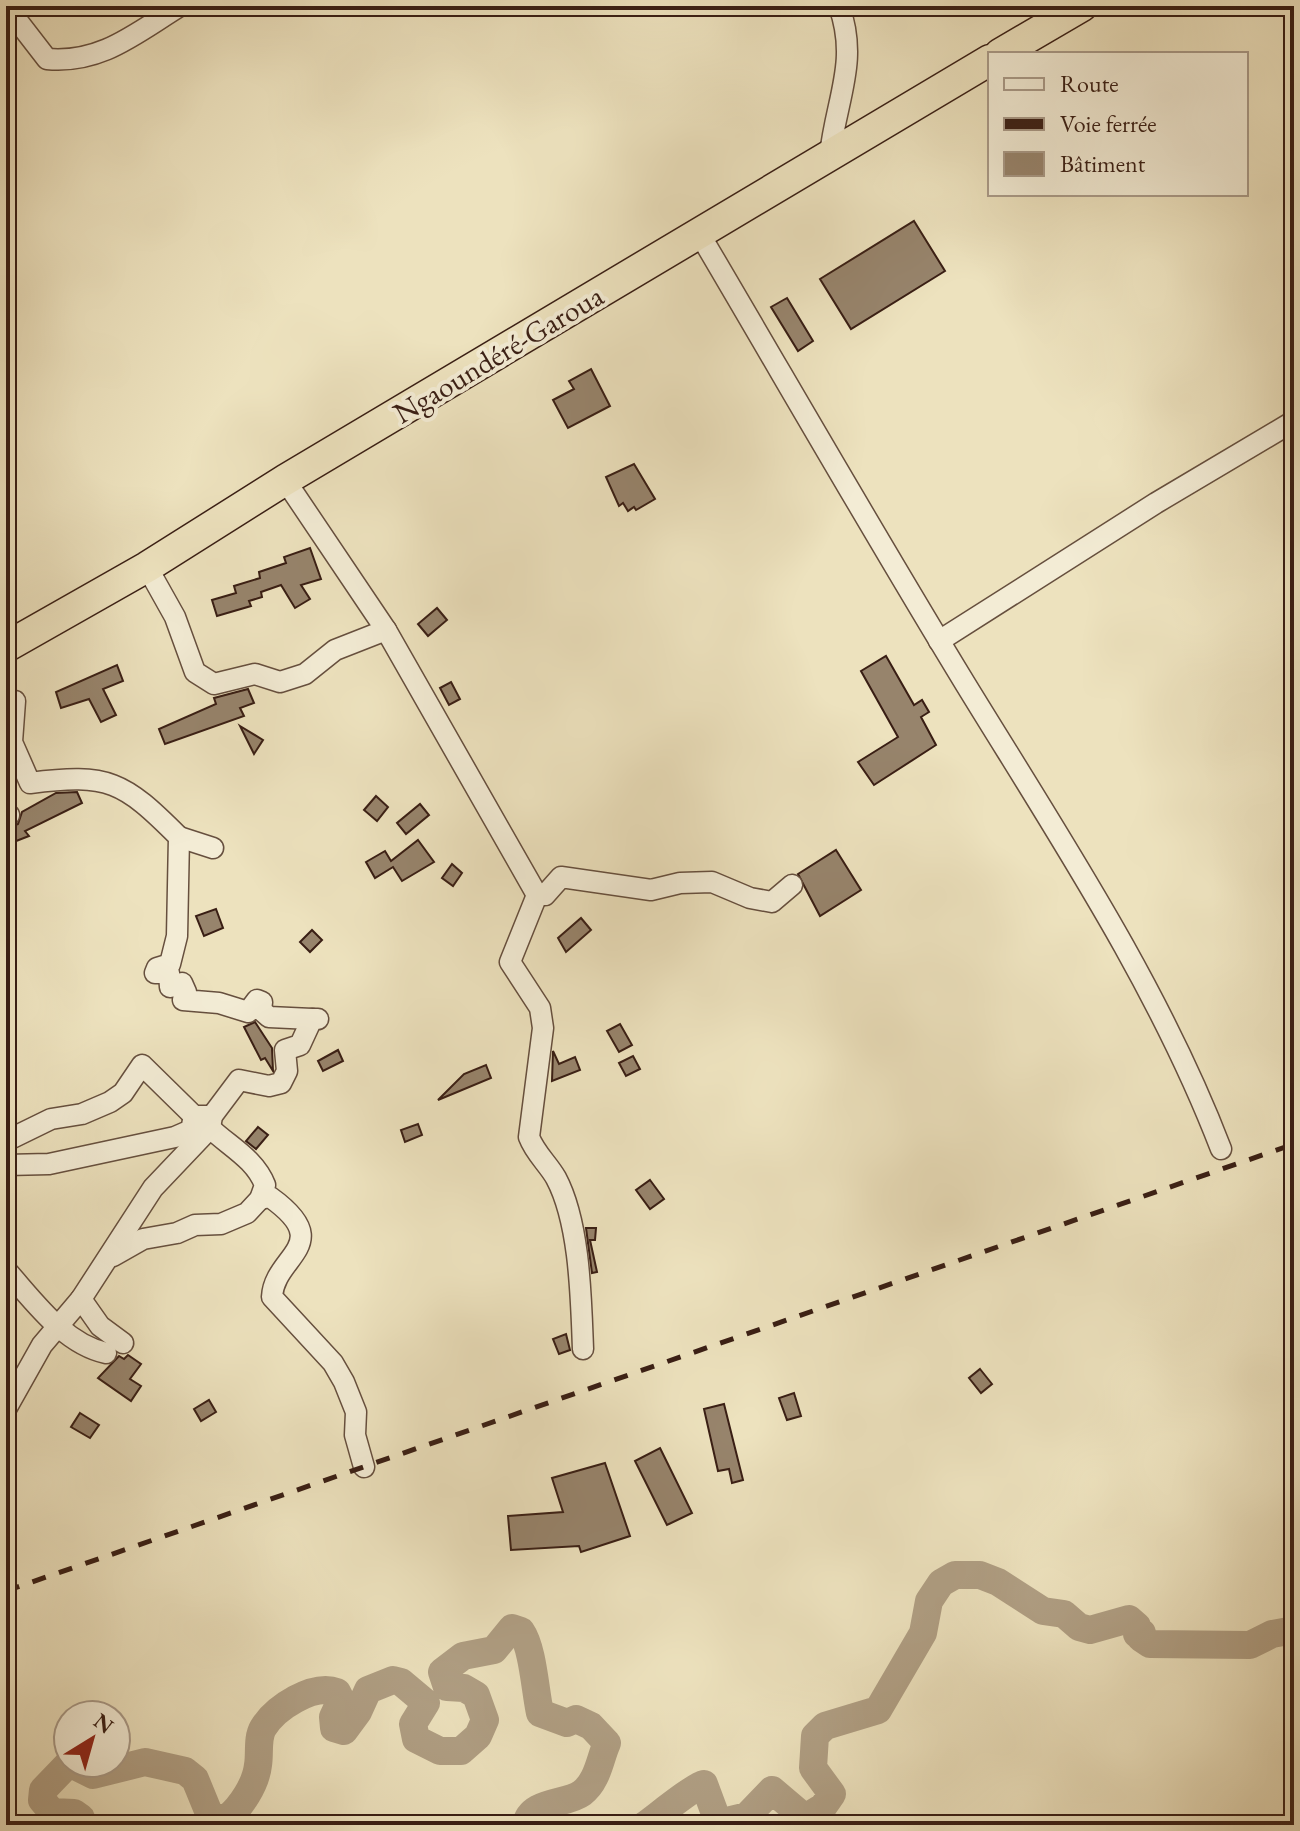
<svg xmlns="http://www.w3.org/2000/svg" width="1300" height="1831" viewBox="0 0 1300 1831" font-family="'EB Garamond',serif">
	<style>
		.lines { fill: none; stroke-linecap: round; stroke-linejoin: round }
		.river { stroke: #b09f84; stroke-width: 28 }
		.building { fill: #97846c; stroke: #391e14; stroke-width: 2 }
		.minor-casing { stroke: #664f3e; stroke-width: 23 }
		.highway-casing { stroke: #391e14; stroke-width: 33 }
		.minor { stroke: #f3ecd5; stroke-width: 20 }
		.highway { stroke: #ede2be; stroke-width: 30 }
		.rail { stroke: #391e14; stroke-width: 5; stroke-dasharray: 14 14; stroke-linecap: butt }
		.labels { text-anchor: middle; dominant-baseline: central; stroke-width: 8; stroke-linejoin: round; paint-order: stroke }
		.street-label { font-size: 30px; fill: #391e14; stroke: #f3ecd5 }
	</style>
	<rect width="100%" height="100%" fill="#ede2be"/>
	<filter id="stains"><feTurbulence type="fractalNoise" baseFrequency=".0025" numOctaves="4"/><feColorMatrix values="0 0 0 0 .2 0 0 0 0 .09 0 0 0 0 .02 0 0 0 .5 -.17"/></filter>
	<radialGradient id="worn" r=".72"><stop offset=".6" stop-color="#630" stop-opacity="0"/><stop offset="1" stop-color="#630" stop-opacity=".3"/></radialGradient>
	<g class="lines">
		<g class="river">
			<path d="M83,1825L81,1818L74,1813L52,1812L42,1800L43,1790L69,1763L93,1775L145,1762L185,1771L195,1779L211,1818H227C241,1807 256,1784 258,1765C260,1754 257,1738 263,1728C275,1708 313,1683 337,1692L341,1700L333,1717L334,1728L344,1731L358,1712L368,1690L393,1680L401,1682L426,1703L413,1724L416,1739L440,1751H461L478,1736L485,1720L476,1695L464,1688L447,1687L442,1672L463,1656L494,1650L512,1628L521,1631C533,1648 535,1690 540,1713L567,1723L576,1719L591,1726L607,1743C600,1758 598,1781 582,1793C566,1805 530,1800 526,1825"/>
			<path d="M645,1825C655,1818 694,1786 704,1784L717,1819L722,1822L747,1816L772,1790L805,1818L823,1807L832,1794L813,1768L815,1736L825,1726L878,1710L923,1633L929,1601L941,1583L955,1575H980L998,1582L1043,1611L1064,1614L1079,1627L1090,1630L1129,1619L1137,1626V1634L1142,1633L1141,1638L1150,1644L1250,1645L1272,1634L1294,1630"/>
		</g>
	</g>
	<g class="building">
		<path d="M914,221L945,271L851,329L820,279Z"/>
		<path d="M787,298L813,341L798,351L771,307Z"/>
		<path d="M591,369L610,406L568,428L553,400L574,389L569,381Z"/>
		<path d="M634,464L655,499L636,510L634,507L628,511L623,503L619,506L606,477Z"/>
		<path d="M310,548L321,579L301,585L310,599L295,608L281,585L261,592L262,597L249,601L251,606L217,616L212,600L236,593L234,586L260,578L259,572L286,563L284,557Z"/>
		<path d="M437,608L447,620L428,636L418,624Z"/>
		<path d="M886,656L914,705L922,700L929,712L921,717L936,745L874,785L858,762L898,737L861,671Z"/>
		<path d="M117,665L123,681L103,689L116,715L101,722L89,699L61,708L56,692Z"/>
		<path d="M451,682L460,699L449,705L440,688Z"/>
		<path d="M248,689L254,703L240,708L244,716L165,744L159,729L216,704L214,698Z"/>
		<path d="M240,726L263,740L254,754Z"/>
		<path d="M77,792L82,803L25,831L29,836L6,845V829L18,824L22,812L56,793Z"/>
		<path d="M376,796L388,807L377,821L364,810Z"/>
		<path d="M420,804L429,815L406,834L397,823Z"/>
		<path d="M418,840L434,862L402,881L393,867L375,878L366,862L385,851L391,861Z"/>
		<path d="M836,850L861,890L820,916L798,874Z"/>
		<path d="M452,864L462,873L453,886L442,878Z"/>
		<path d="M216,909L223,928L204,936L196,916Z"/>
		<path d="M581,918L591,930L566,952L558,938Z"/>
		<path d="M312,930L322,940L310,952L300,942Z"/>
		<path d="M255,1022L272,1048L273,1071L265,1058L261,1060L244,1027Z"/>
		<path d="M620,1024L632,1045L619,1052L607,1031Z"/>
		<path d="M338,1050L343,1061L323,1071L318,1061Z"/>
		<path d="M553,1051L559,1064L575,1057L580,1070L552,1081Z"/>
		<path d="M633,1056L640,1069L626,1076L619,1063Z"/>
		<path d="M486,1065L491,1078L438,1100L464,1074Z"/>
		<path d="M418,1124L422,1135L405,1142L401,1130Z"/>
		<path d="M258,1127L268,1135L256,1149L246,1141Z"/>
		<path d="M650,1180L664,1199L650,1209L636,1190Z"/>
		<path d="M586,1228H596L595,1240H590L597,1272L592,1273Z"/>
		<path d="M566,1334L570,1350L559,1354L553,1339Z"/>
		<path d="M128,1355L141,1364L130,1379L141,1386L131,1401L98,1378L119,1356L124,1359Z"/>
		<path d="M980,1369L992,1384L981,1393L969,1378Z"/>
		<path d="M794,1393L801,1416L787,1420L779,1398Z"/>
		<path d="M209,1400L216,1412L201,1421L194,1409Z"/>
		<path d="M724,1404L743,1480L732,1483L729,1469L718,1471L704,1409Z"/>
		<path d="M80,1413L99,1425L90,1438L71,1427Z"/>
		<path d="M660,1448L692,1513L667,1525L635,1461Z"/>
		<path d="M605,1463L630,1536L581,1552L579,1546L511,1550L508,1516L563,1512L552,1478Z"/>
	</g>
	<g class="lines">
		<defs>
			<g id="minor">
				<path d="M6,6L47,59C101,64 136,33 180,6"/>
				<path d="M830,155C836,99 859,62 839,6"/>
				<path d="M699,233C788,384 875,536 966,685C1058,835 1158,985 1221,1149"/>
				<path d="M285,480L386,630L537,895H545L561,877L651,890L680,883L712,882L750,898L772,902L792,885"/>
				<path d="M147,567L175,617L195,672L214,684L255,674L280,682L305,674L335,650L386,630"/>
				<path d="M939,641L1156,503L1294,421"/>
				<path d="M15,701L12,742L30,783C109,773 123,781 179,837L177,936L170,964L157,968L155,973H169L170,987L182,983L186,992L183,1000L219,1003L248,1012L257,1000L262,1002L261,1010L269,1017L312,1019"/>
				<path d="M6,814L9,815L6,816"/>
				<path d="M179,837L213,848"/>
				<path d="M537,895L510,962L540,1008L543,1028L529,1137C535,1153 548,1164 556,1178C580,1223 581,1298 583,1349"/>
				<path d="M6,1141L51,1119L82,1114L110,1102L123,1093L142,1065L194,1116H212"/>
				<path d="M6,1165L49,1164L175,1137L191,1130L194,1116"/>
				<path d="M260,1199L270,1197C337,1245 274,1255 272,1297L333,1363L344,1382L356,1412L355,1435L364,1467"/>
				<path d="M113,1256L143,1239L177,1233L195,1225L221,1224L247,1213L260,1199L265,1185C255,1159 230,1147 210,1128"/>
				<path d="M6,1270C34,1301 64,1344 106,1353"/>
				<path d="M81,1299L100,1326L123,1343"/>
				<path d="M6,1409L42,1345L81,1299L153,1188L210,1128L212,1116L239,1080L269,1086L281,1083L287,1071L285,1050L300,1045L312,1019H318"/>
			</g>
			<g id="highway">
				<path d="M1000,54L1082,6"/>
				<path d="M6,647L147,567L285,480L990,60"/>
			</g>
		</defs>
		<use href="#minor" class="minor-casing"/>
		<use href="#highway" class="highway-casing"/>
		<use href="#minor" class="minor"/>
		<use href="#highway" class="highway"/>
		<path class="rail" d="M6,1591L1294,1144"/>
	</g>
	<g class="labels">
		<g class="street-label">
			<text transform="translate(498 354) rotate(-31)">Ngaoundéré-Garoua</text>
		</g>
	</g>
	<rect width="1300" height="1831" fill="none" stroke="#ede2be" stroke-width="32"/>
	<rect x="8" y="8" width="1284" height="1815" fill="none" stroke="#391e14" stroke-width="4"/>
	<rect x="16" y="16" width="1268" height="1799" fill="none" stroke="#391e14" stroke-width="2"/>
	<rect x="988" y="52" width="260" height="144" fill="#f3ecd5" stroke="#a99a88" stroke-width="2"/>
	<rect x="1004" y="78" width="40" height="12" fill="#f3ecd5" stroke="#a99a88" stroke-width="2"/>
	<text x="1060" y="92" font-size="24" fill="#391e14">Route</text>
	<rect x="1004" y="118" width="40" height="12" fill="#391e14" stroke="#a99a88" stroke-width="2"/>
	<text x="1060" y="132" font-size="24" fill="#391e14">Voie ferrée</text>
	<rect x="1004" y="152" width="40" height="24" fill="#97846c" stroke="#a99a88" stroke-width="2"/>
	<text x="1060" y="172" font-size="24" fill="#391e14">Bâtiment</text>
	<g transform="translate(92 1739) rotate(37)"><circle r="38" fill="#f3ecd5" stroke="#a99a88" stroke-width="2"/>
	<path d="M0-6L14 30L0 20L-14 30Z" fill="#8f2418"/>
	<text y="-12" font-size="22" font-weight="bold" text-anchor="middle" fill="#391e14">N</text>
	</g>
	<rect width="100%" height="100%" filter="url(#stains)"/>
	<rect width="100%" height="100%" fill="url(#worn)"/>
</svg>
